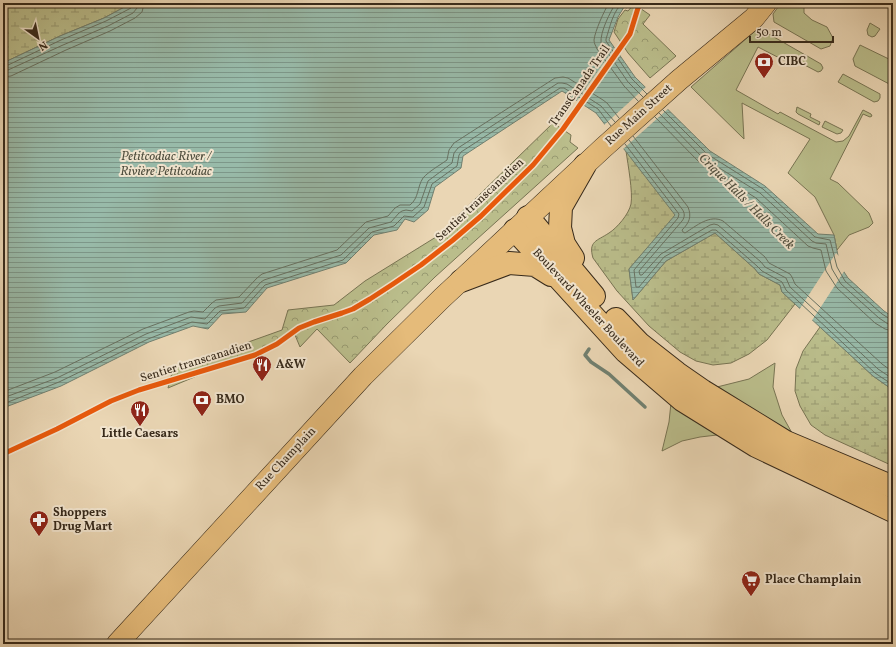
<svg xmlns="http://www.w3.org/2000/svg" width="896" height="647" viewBox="0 0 896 647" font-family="Vollkorn,serif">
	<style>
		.grass { fill: #babd8b; stroke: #787453 }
		.forest { fill: url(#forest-crowns); stroke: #787453 }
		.wetland { fill: url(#wetland-marsh); stroke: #787453 }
		.water { fill: url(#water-rules); stroke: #718070 }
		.pier { fill: #ead6b4 }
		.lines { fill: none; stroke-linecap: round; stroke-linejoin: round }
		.shore { stroke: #687262; stroke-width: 1 }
		.stream { stroke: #718070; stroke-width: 3.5 }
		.primary-casing { stroke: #372a1b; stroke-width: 22 }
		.highway-casing { stroke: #372a1b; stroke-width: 24 }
		.primary { stroke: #e5bb7a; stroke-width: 21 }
		.highway { stroke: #e5bb7a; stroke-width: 22 }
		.cycleway-casing { stroke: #f1e4ce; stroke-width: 8 }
		.cycleway { stroke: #e8590c; stroke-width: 5 }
		.labels { text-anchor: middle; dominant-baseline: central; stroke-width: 4; stroke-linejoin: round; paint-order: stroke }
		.poi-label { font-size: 12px; font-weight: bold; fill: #372a1b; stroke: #f1e4ce; text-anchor: start }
		.street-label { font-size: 12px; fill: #372a1b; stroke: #f1e4ce }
		.water-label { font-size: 13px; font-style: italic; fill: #4f4e3e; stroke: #f1e4ce }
	</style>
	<defs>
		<pattern id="forest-crowns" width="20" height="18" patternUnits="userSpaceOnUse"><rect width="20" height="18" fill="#babd8b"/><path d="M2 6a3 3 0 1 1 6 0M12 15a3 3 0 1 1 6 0" fill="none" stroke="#989a71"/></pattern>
		<pattern id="wetland-marsh" width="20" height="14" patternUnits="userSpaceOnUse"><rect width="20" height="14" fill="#babd8b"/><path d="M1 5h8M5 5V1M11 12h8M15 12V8" fill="none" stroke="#989a71"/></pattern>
		<pattern id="water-rules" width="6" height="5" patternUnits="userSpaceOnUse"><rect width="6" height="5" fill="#98baa9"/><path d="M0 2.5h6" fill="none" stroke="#7d9789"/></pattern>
	</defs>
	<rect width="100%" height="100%" fill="#ead6b4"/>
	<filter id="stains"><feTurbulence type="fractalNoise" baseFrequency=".005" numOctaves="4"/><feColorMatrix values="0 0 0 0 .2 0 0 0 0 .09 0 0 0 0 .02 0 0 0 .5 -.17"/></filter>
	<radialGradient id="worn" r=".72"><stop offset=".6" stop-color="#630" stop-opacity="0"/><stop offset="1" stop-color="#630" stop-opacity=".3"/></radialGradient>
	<g class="grass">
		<path d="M781,3H804V13L812,20L827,27L833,38L830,46L821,49L774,22L773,14Z"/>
		<path d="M870,23L880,29L875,36L872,37L868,35L867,30Z"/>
		<path d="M755,31L767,33L821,64L823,68L821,71L818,72L795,60L793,65L758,47L736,90L778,114L780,112L836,142L843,141L849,136L863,110L871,114L872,116L870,117L863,114L830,179L838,183L869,213L873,223L869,227L849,235L837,250L834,235L815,197L788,173L810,139L742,103L744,139L691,87Z"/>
		<path d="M860,45L893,61V86L855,66L853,59Z"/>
		<path d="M843,74L880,94V98L878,101L874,102L838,82Z"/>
		<path d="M797,107L811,114L810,117L820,122L819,125L798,114L796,112Z"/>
		<path d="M825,121L843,130L841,133L837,134L822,127Z"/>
		<path d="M775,363L773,387L782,415L792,433L713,388L749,379Z"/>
		<path d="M671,403L717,435L700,437L682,441L662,451L669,422Z"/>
	</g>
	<g class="forest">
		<path d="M634,4L650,15L643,24L676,56L650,78L628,53L614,32L618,19L625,10L628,11Z"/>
		<path d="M553,123L571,135L570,142L578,148L435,277L387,324L350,363L317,329L300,347L295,335L168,388L173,369L282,330L288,310L334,305L365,281L436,237Z"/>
	</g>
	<g class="wetland">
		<path d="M3,3H132L104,18L60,36L3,63Z"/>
		<path d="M626,151L676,215L629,269L633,300L666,261L715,233L755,269L759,274L780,285L782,292L795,304L767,340L749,354L731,363L713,365L696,361L680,352L649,326L617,291L593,258C588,241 597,241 609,233C617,228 629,214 631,204C633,192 628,165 626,151Z"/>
		<path d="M820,327L873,376L893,390V466L825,435L811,425L800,406L795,391L796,369L803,351Z"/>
	</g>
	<path class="water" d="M132,3H631L627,8L624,7L618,17L609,40L635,77L710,151L765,186L818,234L834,235L840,266L848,278L884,311L893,317V390L873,376L782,292L780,285L759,274L755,269L715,233L666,261L633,300L629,269L675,215L596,113L562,91L463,156L461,168L435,187L428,210L414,222L405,219L397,230L374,235L346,263L267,288L246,312L222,314L208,329L193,326L149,342L61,386L3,408V63L60,36L104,18Z"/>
	<g class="pier">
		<path d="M616,46L621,53L583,107L576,102Z"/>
		<path d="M647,86L669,108L622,150L603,126Z"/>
		<path d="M836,253L841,258L842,265L845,270L811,322L799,310Z"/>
	</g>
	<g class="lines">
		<g class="shore">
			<path d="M609,3C604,11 595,31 594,40C594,44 596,46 597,49L624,86L638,101"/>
			<path d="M616,3C610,12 600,32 601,43L628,82L643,97"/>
			<path d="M623,3C613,10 610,27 606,39V41L632,79L647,94"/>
			<path d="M3,66H6L61,40L106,21L131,8L133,6V3"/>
			<path d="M3,71L8,70L63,45L108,26L133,13L137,8L138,3"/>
			<path d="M3,77L11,76L66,50L110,31L135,18L142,12L143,8L144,3"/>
			<path d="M663,110L707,154L763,189L815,237L830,240L837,267L845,281L882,314L890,319L893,320"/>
			<path d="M659,113L703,158L760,193L812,241L816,243L826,244L832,269L841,284L879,318L888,324L893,325"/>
			<path d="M655,117L699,162L756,198L808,246L813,248L821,250L826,271L837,288L875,323L885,329L893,331"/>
			<path d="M633,136L688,207C692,217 689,223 682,230L683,232L685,233C696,226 710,214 723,221L765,257L769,263L790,274L792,277L795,284L882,364L893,372"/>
			<path d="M629,140L682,209C685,213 685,217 682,221L639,271L640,275H642L661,254L710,225L714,224L718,225L761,262L765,267L786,278L790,287L878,369L893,379"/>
			<path d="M625,144L679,214L678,218L634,270L636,287H639L664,257L712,230H716L757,266L762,271L782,282L786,290L798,301L875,373L893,385"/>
			<path d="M3,392L55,372L143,329L189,312L194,311L203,312L212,303L216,300L239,297L257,278L262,274L337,250L366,222L388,216L395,208L400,205H410C419,198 417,187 423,178C428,172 440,165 447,160L449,150L454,143L555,78L563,77L568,78L603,100L607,103L619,118"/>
			<path d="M3,398L57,378L146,334L191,317L205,319L215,308L219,306L242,303L261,282L264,280L341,255L369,228L391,222L399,213L402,211L406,210L412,211L420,204L428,181L452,163L454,153L458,148L558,83H562L567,84L601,106L615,122"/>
			<path d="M3,404L59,382L148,339L192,322L207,324L220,311L244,308L265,285L343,260L372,232L394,226L404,216L413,217L424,207L432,184L457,166L459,155L461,152L560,88H564L598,109L611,126"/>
		</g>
		<path class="stream" d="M589,349L585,355L591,362L609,374L645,407"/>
		<defs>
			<path id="primary" d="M117,644L363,376L442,298L603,148L679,80L754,18L766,3"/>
			<g id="highway">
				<path d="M528,217L594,296"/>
				<path d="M515,230L626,352L682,400L756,446L893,511"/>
				<path d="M573,258L564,244L560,228L561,207L585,165"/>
				<path d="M461,281L509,263L535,265L551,275"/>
				<path d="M616,319L640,344L677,373L703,391L786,442L893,487"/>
			</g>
		</defs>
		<use href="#primary" class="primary-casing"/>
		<use href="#highway" class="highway-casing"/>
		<use href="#primary" class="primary"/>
		<use href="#highway" class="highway"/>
		<defs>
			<path id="cycleway" d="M3,454L57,429L111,401L139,390L255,355L277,344L299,328L314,322L342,313L353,309L370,299L393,284L421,265L453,240L481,216L533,165L563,129L630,34L638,8L641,3"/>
		</defs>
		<use href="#cycleway" class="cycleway-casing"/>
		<use href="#cycleway" class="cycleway"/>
	</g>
	<defs>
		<symbol id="bank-pin" viewBox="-11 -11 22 30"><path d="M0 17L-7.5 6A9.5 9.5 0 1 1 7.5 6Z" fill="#8f2418" stroke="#f1e4ce"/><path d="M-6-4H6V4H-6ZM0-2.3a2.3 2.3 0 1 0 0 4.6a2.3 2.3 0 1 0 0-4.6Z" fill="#fff"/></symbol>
		<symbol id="restaurant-pin" viewBox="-11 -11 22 30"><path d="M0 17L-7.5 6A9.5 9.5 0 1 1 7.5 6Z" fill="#8f2418" stroke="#f1e4ce"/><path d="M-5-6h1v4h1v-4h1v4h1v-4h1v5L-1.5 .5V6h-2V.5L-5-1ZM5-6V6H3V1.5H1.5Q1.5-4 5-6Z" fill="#fff"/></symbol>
		<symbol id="pharmacy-pin" viewBox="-11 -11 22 30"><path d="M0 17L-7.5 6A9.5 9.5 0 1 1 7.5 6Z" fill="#8f2418" stroke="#f1e4ce"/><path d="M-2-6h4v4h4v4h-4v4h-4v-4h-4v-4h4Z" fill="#fff"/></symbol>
		<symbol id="supermarket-pin" viewBox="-11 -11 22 30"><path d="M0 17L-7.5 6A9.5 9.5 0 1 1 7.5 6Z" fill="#8f2418" stroke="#f1e4ce"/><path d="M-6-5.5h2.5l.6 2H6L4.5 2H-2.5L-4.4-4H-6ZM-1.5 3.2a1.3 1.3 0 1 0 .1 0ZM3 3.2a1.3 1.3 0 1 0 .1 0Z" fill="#fff"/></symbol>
	</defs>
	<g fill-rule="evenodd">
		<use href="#bank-pin" x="753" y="51" width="22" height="30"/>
		<use href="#restaurant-pin" x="251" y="354" width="22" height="30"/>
		<use href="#bank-pin" x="191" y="389" width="22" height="30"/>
		<use href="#restaurant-pin" x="129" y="399" width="22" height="30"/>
		<use href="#pharmacy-pin" x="28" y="509" width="22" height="30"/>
		<use href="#supermarket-pin" x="740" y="569" width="22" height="30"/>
	</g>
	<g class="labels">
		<g class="poi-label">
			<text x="778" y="62">CIBC</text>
			<text x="276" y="365">A&amp;W</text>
			<text x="216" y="400">BMO</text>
			<text x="140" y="434" text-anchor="middle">Little Caesars</text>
			<text x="53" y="513">Shoppers<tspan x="53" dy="14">Drug Mart</tspan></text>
			<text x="765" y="580">Place Champlain</text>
		</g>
		<g class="street-label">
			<text transform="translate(580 86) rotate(-55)">TransCanada Trail</text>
			<text transform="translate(639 115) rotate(-42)">Rue Main Street</text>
			<text transform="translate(480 200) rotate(-43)">Sentier transcanadien</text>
			<text transform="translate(588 308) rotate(47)">Boulevard Wheeler Boulevard</text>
			<text transform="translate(196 362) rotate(-17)">Sentier transcanadien</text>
			<text transform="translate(286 459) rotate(-47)">Rue Champlain</text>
		</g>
		<g class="water-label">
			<text x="166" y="157">Petitcodiac River /<tspan x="166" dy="15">Rivière Petitcodiac</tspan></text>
			<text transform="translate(746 202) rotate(45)">Crique Halls / Halls Creek</text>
		</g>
	</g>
	<rect width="896" height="647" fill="none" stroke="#ead6b4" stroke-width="16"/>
	<rect x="4" y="4" width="888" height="639" fill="none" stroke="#372a1b" stroke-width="2"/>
	<rect x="8" y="8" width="880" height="631" fill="none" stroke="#372a1b"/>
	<g transform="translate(38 38) rotate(147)" stroke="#f1e4ce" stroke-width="3" paint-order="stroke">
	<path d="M0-3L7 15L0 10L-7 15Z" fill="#372a1b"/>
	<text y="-6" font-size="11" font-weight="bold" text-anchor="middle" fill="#372a1b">N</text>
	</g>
	<path d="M750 36v6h83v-6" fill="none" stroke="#372a1b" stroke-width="2"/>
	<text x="756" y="36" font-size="12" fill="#372a1b" stroke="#f1e4ce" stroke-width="3" paint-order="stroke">50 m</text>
	<rect width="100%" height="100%" filter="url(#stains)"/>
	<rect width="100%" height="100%" fill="url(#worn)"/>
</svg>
